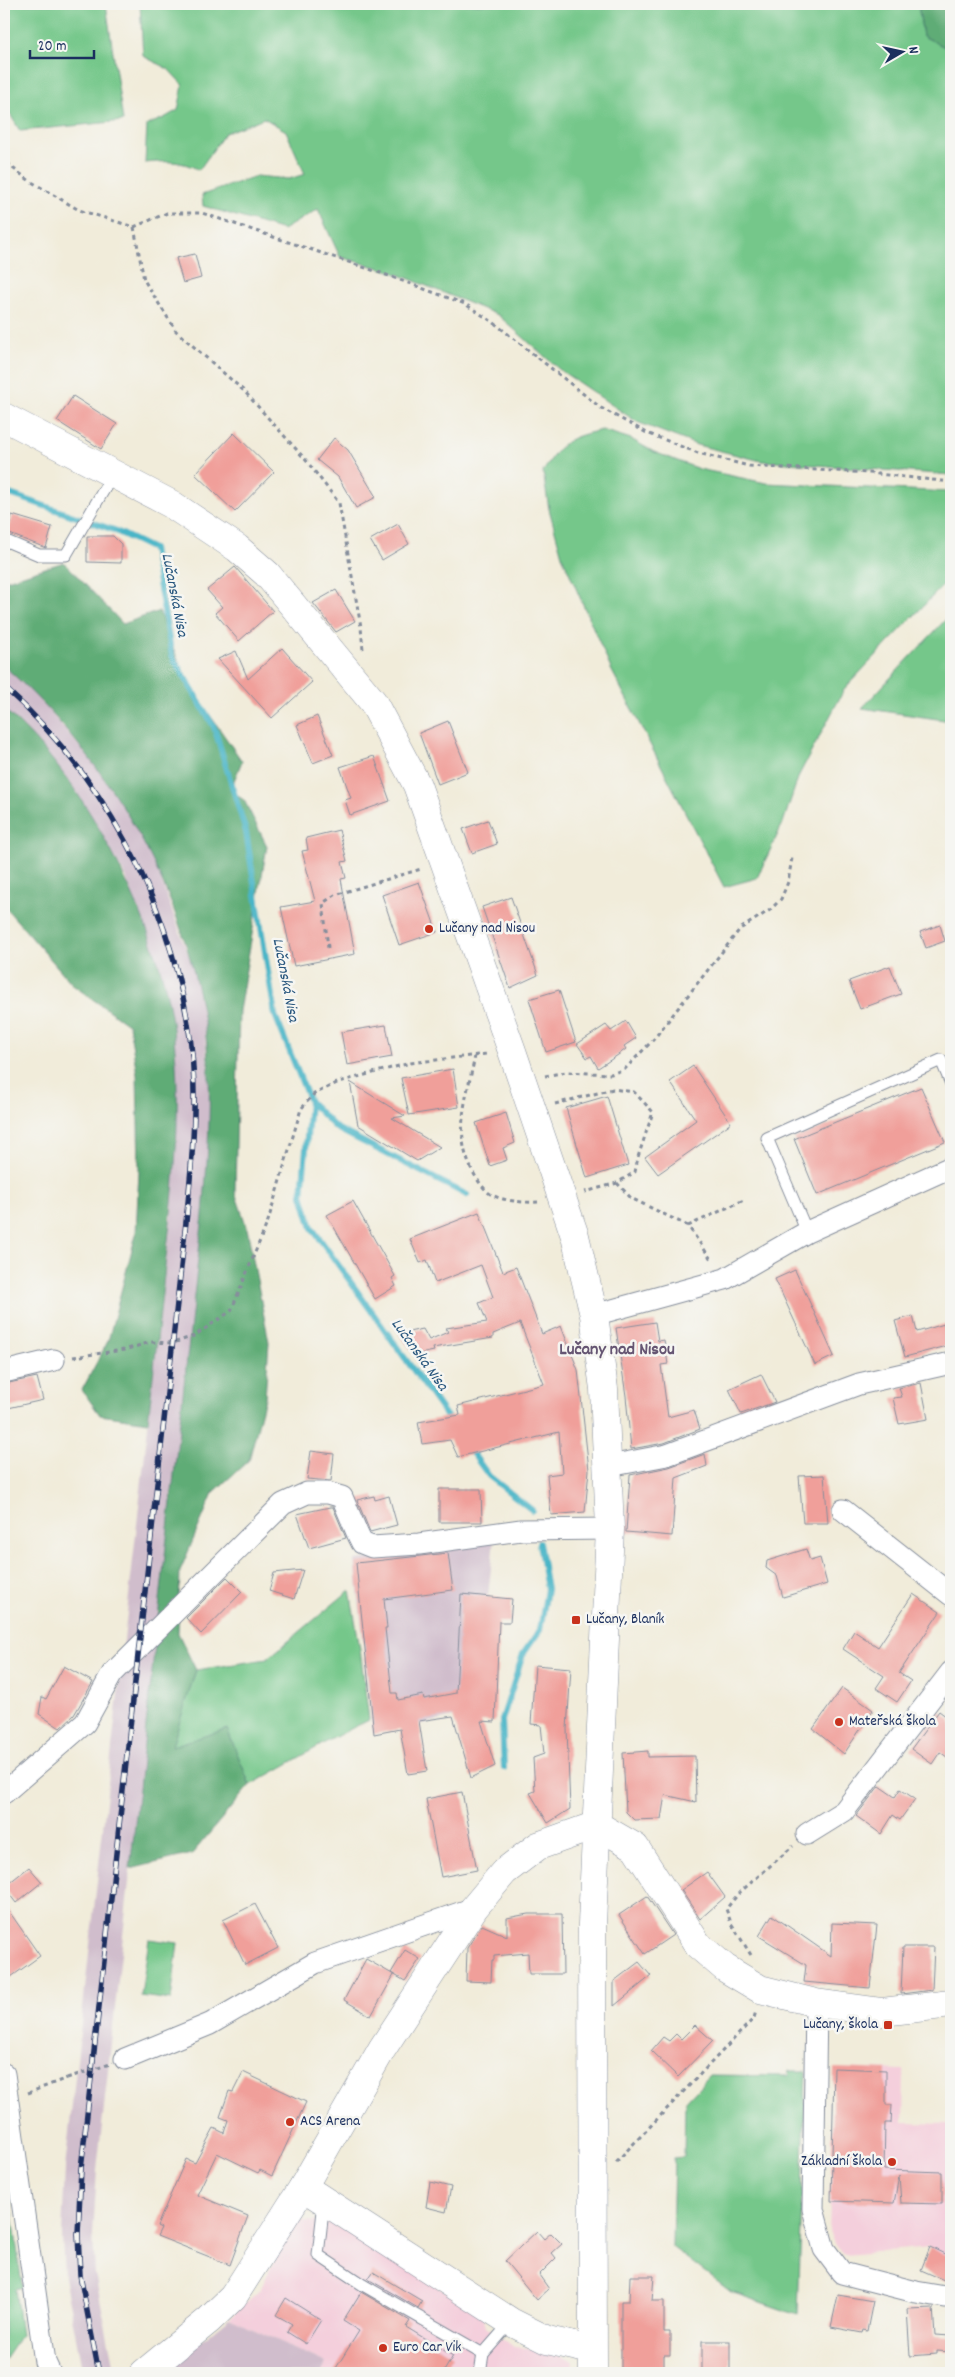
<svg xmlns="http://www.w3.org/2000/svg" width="955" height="2377" viewBox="0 0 955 2377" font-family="Dekko,sans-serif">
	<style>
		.built { fill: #f4cfdc }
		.industrial { fill: #d0bdcc }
		.green { fill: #74c78a; stroke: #487b74 }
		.forest { fill: #5fac76; stroke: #3d6e6a }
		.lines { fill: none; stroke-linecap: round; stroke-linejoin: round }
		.stream { stroke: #4ab5c7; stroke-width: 6 }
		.building { fill: #f09f9a }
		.lane-casing { stroke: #868e9c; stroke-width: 13 }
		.street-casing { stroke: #868e9c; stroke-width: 23 }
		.secondary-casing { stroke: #868e9c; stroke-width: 29 }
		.primary-casing { stroke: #868e9c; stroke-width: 29 }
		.path { stroke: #868e9c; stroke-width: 3; stroke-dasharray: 4 4; stroke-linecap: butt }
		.lane { stroke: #fff; stroke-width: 11 }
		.street { stroke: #fff; stroke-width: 21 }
		.secondary { stroke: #fff; stroke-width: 28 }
		.primary { stroke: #fff; stroke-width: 28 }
		.rail-casing { stroke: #1b2f5e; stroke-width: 5.5 }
		.rail { stroke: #f6f6f2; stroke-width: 4; stroke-dasharray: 11; stroke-linecap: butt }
		.path-bridge { stroke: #868e9c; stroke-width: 3; stroke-dasharray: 4 4; stroke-linecap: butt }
		.poi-dot { fill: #c8321e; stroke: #f6f6f2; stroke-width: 2 }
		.labels { text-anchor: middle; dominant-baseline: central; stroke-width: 5; stroke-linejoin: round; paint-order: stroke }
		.poi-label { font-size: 15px; fill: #1b2f5e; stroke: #f6f6f2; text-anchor: start }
		.water-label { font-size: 16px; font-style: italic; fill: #29577e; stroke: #f6f6f2 }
		.quarter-label { font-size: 18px; font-weight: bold; fill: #665673; stroke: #f6f6f2 }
	</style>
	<rect width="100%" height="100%" fill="#f6f6f2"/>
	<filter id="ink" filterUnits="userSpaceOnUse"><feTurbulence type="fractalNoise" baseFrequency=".02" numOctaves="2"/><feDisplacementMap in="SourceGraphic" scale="10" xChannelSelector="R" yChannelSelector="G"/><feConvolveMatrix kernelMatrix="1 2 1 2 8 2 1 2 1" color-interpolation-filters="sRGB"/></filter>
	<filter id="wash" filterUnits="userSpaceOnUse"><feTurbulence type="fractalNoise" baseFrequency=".0096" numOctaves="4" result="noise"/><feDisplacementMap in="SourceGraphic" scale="20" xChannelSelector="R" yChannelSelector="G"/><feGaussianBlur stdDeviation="1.12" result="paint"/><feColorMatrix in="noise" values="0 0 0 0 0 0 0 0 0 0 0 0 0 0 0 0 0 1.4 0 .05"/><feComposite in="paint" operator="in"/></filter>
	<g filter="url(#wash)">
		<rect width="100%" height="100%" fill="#f1ecda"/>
		<g class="built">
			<path d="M834,2068L904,2070L903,2123L951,2124V2257L930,2247L845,2255L834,2242L829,2232Z"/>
			<path d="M294,2220L330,2223L357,2237L483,2314L486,2326L514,2347L542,2349L573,2361L572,2373H321L326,2363L229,2318L260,2290Z"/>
		</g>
		<g class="industrial">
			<path d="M4,666L32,691L101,772L126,810L155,864L193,968L204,1023L209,1081V1144L203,1215L97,2170L93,2234L95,2274L115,2373H83L64,2277L62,2234L65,2168L172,1211L177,1143V1083L172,1027L162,977L126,877L98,827L75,790L43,750L4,709Z"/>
			<path d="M494,1540L488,1596L471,1595L470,1618L459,1616V1716L373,1734L355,1560Z"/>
			<path d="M229,2318L326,2363L321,2373H167L174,2363Z"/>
		</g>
		<g class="green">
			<path d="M4,4H106L123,121L20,131L4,104Z"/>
			<path d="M140,4H918L923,36L951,50V475L761,461L697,445L637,422L560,370L498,315L390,271L340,257L318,209L283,230L203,206L202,195L256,176L289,179L305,174L286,131L264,118L225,133L199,170C181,160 165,161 145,163L147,125L164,118L178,110L183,85L168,69L143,56Z"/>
			<path d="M602,430L631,439L654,452L699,469L766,483L951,492V577L845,688L799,775L783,823L757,878L724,887L611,669L562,556L549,509L543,472C562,441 566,438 602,430Z"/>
			<path d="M951,614V721L862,708Z"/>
			<path d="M350,1590L360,1649L369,1720C328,1739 290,1764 250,1785L227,1730L171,1747L196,1670L267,1659Z"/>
			<path d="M149,1939L178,1943L171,2000L141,1996Z"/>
			<path d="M789,2071H806L798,2315L731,2292L672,2247L674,2158L684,2157L685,2102L710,2075L788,2076Z"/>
			<path d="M4,2164L8,2176L22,2287L15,2289L21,2335L4,2360Z"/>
		</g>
		<g class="forest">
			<path d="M918,4H951V50L923,36Z"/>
			<path d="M64,562L123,624L159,611L186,681L242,761L230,791L244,800L267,846L239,1011L235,1192L247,1228L269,1342L265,1398L249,1460L213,1493L180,1571L178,1633L196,1670L172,1746L227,1729L250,1785L192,1854L130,1869L203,1215C208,1151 214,1086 204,1022C182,884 108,759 4,666V581Z"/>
			<path d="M4,709C46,746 82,795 108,845C138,901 165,966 173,1029C182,1106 175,1182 166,1258C160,1313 154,1368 148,1422L100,1415L82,1390L108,1341L136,1234L139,1170L137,1074L129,1025L74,986L4,906Z"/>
		</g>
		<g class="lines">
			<g class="stream">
				<path d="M4,492L114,530L153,549L172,656L214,727L246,832L275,1015L310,1102L302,1195L312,1228L452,1424"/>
				<path d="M310,1102L336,1128L467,1195"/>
				<path d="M468,1447L489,1476L532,1510"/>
				<path d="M504,1768L502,1720L523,1654L540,1630L547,1589L539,1543"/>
			</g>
		</g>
		<g id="blocks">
			<g class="building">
				<path d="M195,254L201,278L183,283L176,258Z"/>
				<path d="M73,396L117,424L101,449L57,421Z"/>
				<path d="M234,433L274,472L235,512L195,474Z"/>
				<path d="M334,438L348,450L376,497L356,508L338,477L317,460Z"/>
				<path d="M12,515L52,527L46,548L7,533Z"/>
				<path d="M398,524L409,544L382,560L370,540Z"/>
				<path d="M87,536H113L121,544V563L87,562Z"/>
				<path d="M235,567L273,611L239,641L215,613L222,607L207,590Z"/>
				<path d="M336,590L355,621L336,632L313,603Z"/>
				<path d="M282,648L312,682L272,718L218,659L236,651L248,679Z"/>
				<path d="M317,716L333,755L313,763L297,725Z"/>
				<path d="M448,721L468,772L438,784L419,733Z"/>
				<path d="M374,756L390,801L350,815L345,800L351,798L340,767Z"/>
				<path d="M488,820L497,844L472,853L463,829Z"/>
				<path d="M339,830L347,861L342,862L346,878L341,879L355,954L294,966L281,907L315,901L302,851L308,850L306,838Z"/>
				<path d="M419,882L437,932L399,945L382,895Z"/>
				<path d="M511,897L538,975L510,988L482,907Z"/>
				<path d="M940,925L945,941L926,948L920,932Z"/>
				<path d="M890,966L901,994L860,1009L849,981Z"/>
				<path d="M559,990L576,1042L546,1052L529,999Z"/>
				<path d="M626,1021L636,1038L624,1046L626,1049L618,1055L598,1068L591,1056L587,1058L577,1044L606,1025L611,1031Z"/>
				<path d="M386,1025L392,1057L347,1065L341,1032Z"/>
				<path d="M693,1066L731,1123L658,1174L645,1157L696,1120L670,1082Z"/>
				<path d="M453,1069L459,1107L409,1115L401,1078Z"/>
				<path d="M350,1082L405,1116L392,1118L440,1147L417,1161L358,1125Z"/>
				<path d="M921,1087L945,1142L817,1195L794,1139Z"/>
				<path d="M607,1096L628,1165L587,1178L566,1108Z"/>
				<path d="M506,1113L515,1143L503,1148L507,1160L490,1166L476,1123Z"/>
				<path d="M353,1201L395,1276L392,1278L396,1286L375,1299L327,1215Z"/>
				<path d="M479,1212L503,1272L516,1267L542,1334L561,1326L578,1370L589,1470L585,1512L551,1515L547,1475L562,1473L559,1432L458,1457L450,1440L422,1444L418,1422L460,1415L458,1406L544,1384L520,1323L493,1334V1338L433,1348L434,1351L415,1355L399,1334L423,1329L429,1340L448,1332L446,1328L487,1322L479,1303L493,1297L481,1265L435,1283L427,1260L420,1263L410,1239Z"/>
				<path d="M795,1270L834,1356L815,1365L775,1279Z"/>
				<path d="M913,1316L917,1332L951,1322V1345L905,1357L895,1321Z"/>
				<path d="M655,1322L658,1341L664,1340L668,1364L661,1365L668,1417L694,1410L700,1429L664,1443L631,1449L626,1396L616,1328Z"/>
				<path d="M761,1374L775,1402L741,1414L729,1389Z"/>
				<path d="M37,1377L43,1400L4,1409V1384Z"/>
				<path d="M921,1383L928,1419L899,1424L893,1398L902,1397L899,1388Z"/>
				<path d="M311,1451L334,1454L331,1481L307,1479Z"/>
				<path d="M705,1454L707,1466L676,1478L672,1536L626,1532L630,1475L669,1467Z"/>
				<path d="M824,1475L828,1523H803L799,1476Z"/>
				<path d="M439,1489H481L482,1522H439Z"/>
				<path d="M374,1496L375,1500L389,1496L397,1525L370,1532L357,1500Z"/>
				<path d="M330,1507H333L346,1538L309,1548L297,1514Z"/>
				<path d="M806,1549L810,1561L820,1558L827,1584L783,1597L777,1576L766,1568L767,1561Z"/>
				<path d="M448,1553L453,1590L384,1599L387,1628H385L392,1693H397L398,1700L423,1695L424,1699L456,1693L461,1594L512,1599L510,1622H499L495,1722L481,1721L495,1766L471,1778L453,1716L419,1721L427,1771L408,1774L400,1729L374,1734L356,1563Z"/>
				<path d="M303,1570L294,1599L269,1591L274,1573Z"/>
				<path d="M227,1577L242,1592L201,1634L186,1618Z"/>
				<path d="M913,1594L940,1612L899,1673L911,1681L897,1702L876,1688L884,1676L843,1649L854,1631L878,1647Z"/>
				<path d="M535,1665L571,1668L567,1729L570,1809L548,1823L530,1793L535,1791L533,1758L544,1754L541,1725L531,1724Z"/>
				<path d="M64,1666L93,1682L74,1715L60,1728L39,1714L42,1697L46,1699Z"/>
				<path d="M842,1688L873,1710L844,1754L813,1729Z"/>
				<path d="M939,1711L951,1720V1760L940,1752L932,1764L911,1749Z"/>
				<path d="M648,1751V1757L695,1756L696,1802L665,1795L661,1819L634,1820L626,1812L623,1753Z"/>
				<path d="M879,1786L895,1797L900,1789L915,1799L900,1820L893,1815L881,1834L856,1816Z"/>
				<path d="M462,1792L477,1870L441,1877L426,1799Z"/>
				<path d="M29,1867L42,1882L16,1903L4,1887Z"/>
				<path d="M707,1872L725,1897L700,1919L681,1890Z"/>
				<path d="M647,1896L673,1935L645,1954L619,1915Z"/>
				<path d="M4,1904L40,1956L4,1982Z"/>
				<path d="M255,1904L278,1948L245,1965L223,1920Z"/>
				<path d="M528,1914H562L563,1974H529L528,1953L494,1956V1960H492L491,1982L466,1981L467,1948L482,1925L507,1936V1918Z"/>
				<path d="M772,1915L831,1956L832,1923L877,1925L870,1988L804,1982L806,1965L759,1936Z"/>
				<path d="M903,1947H934L932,1990L901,1994Z"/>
				<path d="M405,1950L420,1959L405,1981L391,1973Z"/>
				<path d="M366,1959L394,1975L371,2016L344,2000Z"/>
				<path d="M639,1962L651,1976L614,2006V1981Z"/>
				<path d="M695,2025L713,2041L678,2077L651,2051L663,2037L669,2041L676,2034L681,2039Z"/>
				<path d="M834,2068L886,2070V2105H892L891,2123H885L884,2170L942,2172V2204L901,2203L899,2176L894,2203L831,2201Z"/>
				<path d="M243,2072L306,2102L272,2176L260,2170L258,2173L217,2153L197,2195L248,2216L230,2265L157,2236L161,2228L157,2226L186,2159L195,2163L214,2128L224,2133L228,2120L220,2117L229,2091L233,2092Z"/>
				<path d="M430,2182L451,2187L446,2212L426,2207Z"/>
				<path d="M537,2231L544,2239L551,2233L562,2244L552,2253L556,2258L539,2275L549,2289L537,2300L505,2261Z"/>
				<path d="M930,2247L951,2257V2283L921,2270Z"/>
				<path d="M373,2272L422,2301L418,2308L368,2279Z"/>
				<path d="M630,2276H654L652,2301H664V2332H670V2355H664V2373H621V2301H629Z"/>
				<path d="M361,2292L410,2321L406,2327L453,2356L443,2373H333L359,2331L343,2321Z"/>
				<path d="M838,2295L873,2301L867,2331L863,2330L862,2333L831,2327Z"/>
				<path d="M286,2298L321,2320L306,2344L287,2332L292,2324L276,2315Z"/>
				<path d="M933,2308L935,2335L951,2336V2352L936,2351V2354L910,2356L907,2309Z"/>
				<rect x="702" y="2341" width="28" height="32"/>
			</g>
		</g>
	</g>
	<g filter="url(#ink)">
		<use href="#blocks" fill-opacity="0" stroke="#868e9c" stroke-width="1"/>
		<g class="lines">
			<defs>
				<g id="lane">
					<path d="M4,540L39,555H66L113,474"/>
					<path d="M807,1232L767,1138L941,1060L951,1084"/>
					<path d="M324,2202L318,2255L363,2285L483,2354"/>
					<path d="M480,2373L483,2354L511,2322"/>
				</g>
				<g id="street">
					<path d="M594,1315L725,1279L807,1232L951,1167"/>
					<path d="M4,1372L54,1360"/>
					<path d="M609,1466L667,1455L859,1384L951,1363"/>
					<path d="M843,1510L951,1595"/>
					<path d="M4,1793L85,1723L112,1674L283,1504L307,1493H328L342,1497L358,1535L362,1543L372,1547L419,1544L521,1530L610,1529"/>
					<path d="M807,1834L844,1811L951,1672"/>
					<path d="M816,2003L813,2209L824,2249L842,2273L916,2292L951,2298"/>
					<path d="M125,2059L210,2024L315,1963L474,1908"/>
					<path d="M4,2074L45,2362L50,2373"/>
				</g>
				<g id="secondary">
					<path d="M303,2187L511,2322L547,2340L592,2350"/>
					<path d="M144,2373L209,2320L233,2297L303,2187L382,2049L474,1908L504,1872L538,1846L597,1825L635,1847L698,1945L725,1968L760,1989L816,2003L882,2012L951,2004"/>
				</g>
				<path id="primary" d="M4,417L171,504L237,548L267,574L373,702L417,785L512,1051L575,1236L594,1315L604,1389L610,1529L592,1924L593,2373"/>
			</defs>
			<use href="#lane" class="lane-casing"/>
			<use href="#street" class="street-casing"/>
			<use href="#secondary" class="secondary-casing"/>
			<use href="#primary" class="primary-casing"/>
			<g class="path">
				<path d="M4,155L10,166L30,181L79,210L134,227L167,213H202L381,273L465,304L493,322L601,408L647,433L698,453L749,466L869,473L951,482"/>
				<path d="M134,227L144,280L176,331L244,391L305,459L339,503L361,627L363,650"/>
				<path d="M328,948L323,903L335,895L421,869"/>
				<path d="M475,1056C470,1082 460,1112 463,1139C464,1157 475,1181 489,1193C500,1201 525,1203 538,1202"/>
				<path d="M545,1076L566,1072L611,1074L625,1069L653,1040L740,929L770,910L781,899L788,882L792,858"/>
				<path d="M555,1104L613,1089L634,1092L653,1112L638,1157L635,1172L617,1183L585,1192"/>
				<path d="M617,1183L631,1198L688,1226L713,1262"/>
				<path d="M688,1226L744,1200"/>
				<path d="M73,1357L124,1350L151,1342L173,1343L194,1336L231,1311L268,1221L301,1109L314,1094L339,1082L410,1063L487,1054"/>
				<path d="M751,1955L731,1923L726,1909L739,1893L793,1846"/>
				<path d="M28,2093L67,2078"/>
				<path d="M616,2162L754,2018L756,2011"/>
			</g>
			<use href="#lane" class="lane"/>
			<use href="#street" class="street"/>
			<use href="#secondary" class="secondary"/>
			<use href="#primary" class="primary"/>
			<defs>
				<path id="rail" d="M4,687C101,773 167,896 188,1024C199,1086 193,1151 187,1213L81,2169L78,2234L80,2275L99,2373"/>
			</defs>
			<use href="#rail" class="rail-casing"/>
			<use href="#rail" class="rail"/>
			<path class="path-bridge" d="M67,2078L113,2063"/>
		</g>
	</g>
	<g class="poi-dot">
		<circle cx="429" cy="929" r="5"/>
		<rect x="571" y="1615" width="10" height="10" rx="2.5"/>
		<circle cx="839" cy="1722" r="5"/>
		<rect x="883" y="2020" width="10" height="10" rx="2.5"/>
		<circle cx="290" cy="2122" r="5"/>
		<circle cx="892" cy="2162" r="5"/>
		<circle cx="383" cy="2348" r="5"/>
	</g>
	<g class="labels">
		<g class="poi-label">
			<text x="439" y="929">Lučany nad Nisou</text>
			<text x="586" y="1620">Lučany, Blaník</text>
			<text x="849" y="1722">Mateřská škola</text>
			<text x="878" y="2025" text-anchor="end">Lučany, škola</text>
			<text x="300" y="2122">ACS Arena</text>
			<text x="882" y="2162" text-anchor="end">Základní škola</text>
			<text x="393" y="2348">Euro Car Vik</text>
		</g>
		<g class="water-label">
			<text transform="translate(174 595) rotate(79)">Lučanská Nisa</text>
			<text transform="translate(285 980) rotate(79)">Lučanská Nisa</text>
			<text transform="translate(419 1355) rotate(54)">Lučanská Nisa</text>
		</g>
		<g class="quarter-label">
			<text x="617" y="1350">Lučany nad Nisou</text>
		</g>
	</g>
	<rect width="955" height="2377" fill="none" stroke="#f6f6f2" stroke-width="20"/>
	<g transform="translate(902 52) rotate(81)" stroke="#f6f6f2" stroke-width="4" paint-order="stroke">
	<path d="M0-4L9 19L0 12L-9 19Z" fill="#1b2f5e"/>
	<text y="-8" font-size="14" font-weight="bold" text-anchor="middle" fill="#1b2f5e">N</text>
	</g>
	<path d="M30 50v8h64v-8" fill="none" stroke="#1b2f5e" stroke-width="2.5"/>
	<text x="38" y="50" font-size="15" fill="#1b2f5e" stroke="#f6f6f2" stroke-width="4" paint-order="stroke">20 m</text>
</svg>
